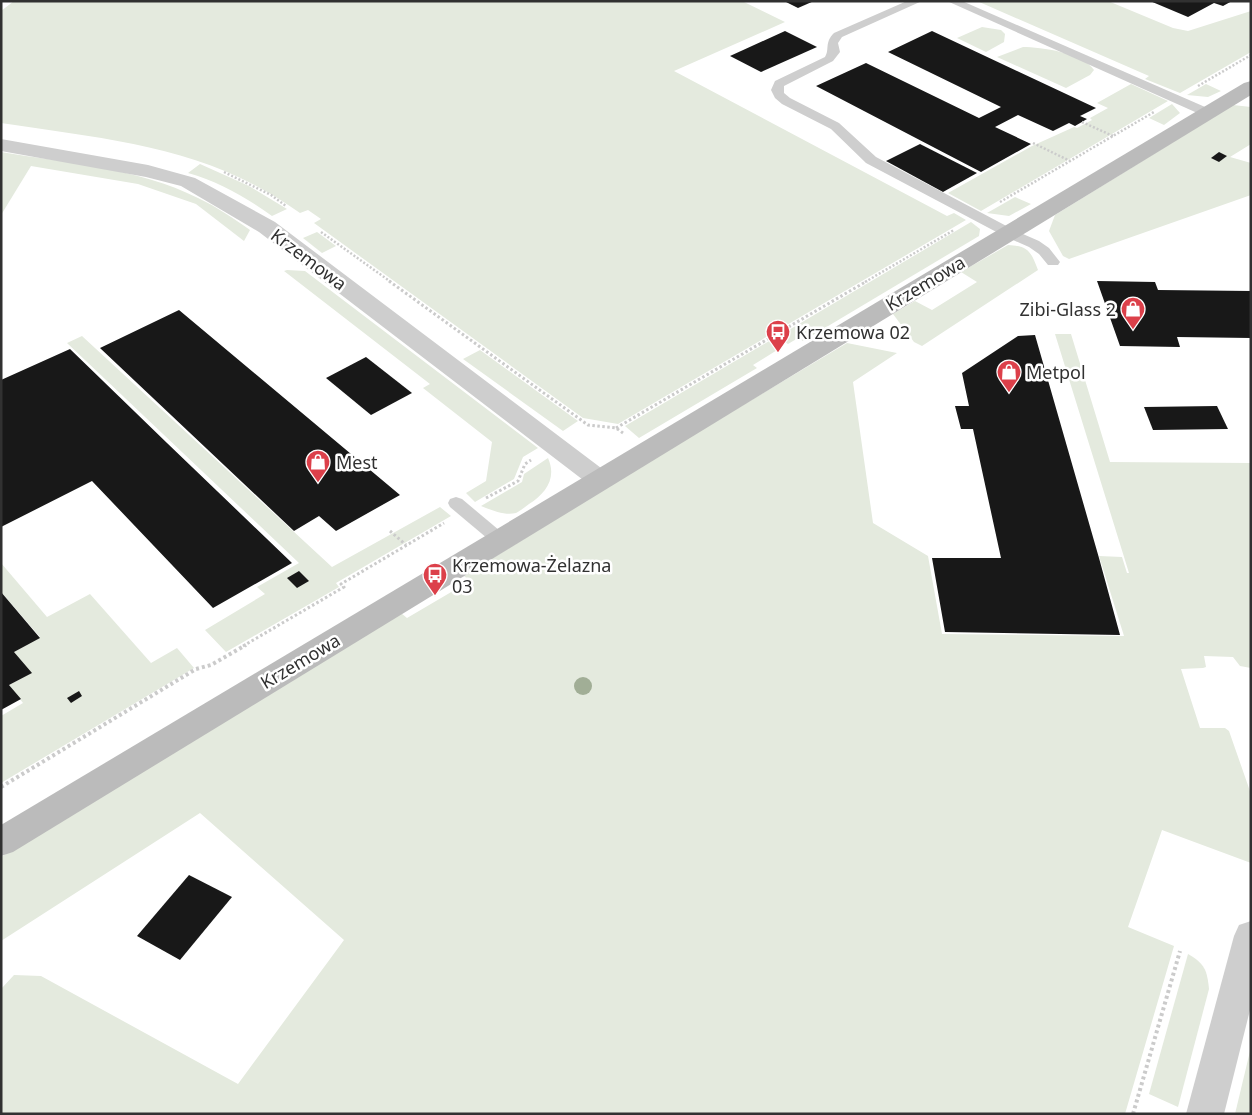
<svg xmlns="http://www.w3.org/2000/svg" width="1252" height="1115" viewBox="0 0 1252 1115" font-family="'Noto Sans',sans-serif">
	<style>
		.green { fill: #e4eade }
		.building { fill: #181818 }
		.lines { fill: none; stroke-linecap: round; stroke-linejoin: round }
		.path-far2 { stroke: #cbcbcb; stroke-width: 2.5; stroke-dasharray: 2 2; stroke-linecap: butt }
		.path-far1 { stroke: #cbcbcb; stroke-width: 3; stroke-dasharray: 2.5 2.5; stroke-linecap: butt }
		.path { stroke: #cbcbcb; stroke-width: 4; stroke-dasharray: 3 3; stroke-linecap: butt }
		.lane { fill: #cecece; fill-rule: evenodd }
		.street { fill: #cecece; fill-rule: evenodd }
		.secondary { fill: #bbb; fill-rule: evenodd }
		.tree { fill: #a1ae96 }
		.labels { text-anchor: middle; dominant-baseline: central; stroke-width: 5; stroke-linejoin: round; paint-order: stroke }
		.street-label { font-size: 18px; fill: #313131; stroke: #fff }
		.poi-label { font-size: 18px; fill: #313131; stroke: #fff; text-anchor: start }
	</style>
	<rect width="100%" height="100%" fill="#fff"/>
	<g class="green">
		<path d="M14,1H742L785,22L674,71L947,216L954,213L966,220L618,424L583,418L314,223L321,219L308,210L300,213C207,146 111,140 1,123V11Z"/>
		<path d="M977,1H1108L1173,28L1188,31L1251,11V52L1180,93L1145,79L1149,76Z"/>
		<path d="M982,27L1001,30L1005,34L1004,42L986,52L957,38Z"/>
		<path d="M1023,47C1041,47 1083,53 1094,70L1090,75L1066,88L997,57Z"/>
		<path d="M1131,84L1168,101L981,211L948,193L1032,146L1074,127L1077,128L1092,120L1090,118L1108,108L1097,103Z"/>
		<path d="M1206,84L1221,91L1208,97L1187,95Z"/>
		<path d="M1172,104L1180,113L1164,125L1149,118Z"/>
		<path d="M1233,105L1251,107V144L1230,157L1251,163V195L1069,259L1063,256L1049,231L1055,215Z"/>
		<path d="M1,152C67,163 138,168 198,198C217,207 233,218 250,230L244,241L196,204L138,184L31,166L1,215Z"/>
		<path d="M200,164L249,186L287,209L272,216C246,197 219,182 188,173Z"/>
		<path d="M1015,197L1031,204L1009,216L987,213Z"/>
		<path d="M971,222L980,229L979,236L803,341L798,338L788,344L777,337Z"/>
		<path d="M317,232L336,246L322,253L303,238Z"/>
		<path d="M1008,245C1029,246 1031,252 1038,270L922,346L914,342L893,314L915,301L932,310L977,282L961,272Z"/>
		<path d="M287,270L305,271L538,448L523,457L514,479L475,502L466,493L486,481L492,442L423,388L430,384L284,271Z"/>
		<path d="M1055,334H1071L1110,462L1251,463V668L1240,666L1233,657L1204,656L1206,667L1203,668L1181,669L1200,728H1225L1229,731L1251,794V863L1162,830L1128,927L1174,946L1125,1114H1V989L14,975L41,976L238,1084L344,940L200,813L1,941V857L401,613L407,618L470,581L464,576L658,456L847,343L897,353L853,382L873,523L928,556L942,634L1124,636L1099,556L1122,557L1127,573H1129Z"/>
		<path d="M82,336L332,567L440,507L451,516L336,583L339,587L226,652L205,630L265,594L257,587L299,563L67,343Z"/>
		<path d="M771,340L782,347L753,365L757,368L639,438L625,426Z"/>
		<path d="M480,350L578,421L563,431L463,359Z"/>
		<path d="M548,458C557,478 546,493 529,504C525,507 520,511 516,513C505,516 491,510 481,506L522,482L524,474Z"/>
		<path d="M1,563L47,617L90,594L151,663L177,648L194,668L1,783V716L23,703L9,685L31,673L14,652L40,637L1,592Z"/>
		<path d="M1188,954C1205,964 1207,970 1209,989L1178,1107L1149,1094Z"/>
		<path d="M1251,1047V1114H1235Z"/>
	</g>
	<g class="building">
		<path d="M784,1H814L798,8Z"/>
		<path d="M1150,1H1232L1223,6L1214,3L1188,17Z"/>
		<path d="M785,31L817,47L761,72L730,56Z"/>
		<path d="M932,31L1096,108L1080,116L1087,119L1075,126L1069,123L1053,131L1018,115L995,127L1031,144L981,172L816,86L866,63L979,118L1001,107L888,52Z"/>
		<path d="M920,144L977,173L943,192L886,161Z"/>
		<path d="M1219,152L1227,156L1219,162L1211,158Z"/>
		<path d="M1097,281L1155,282L1158,290L1251,291V338L1177,337L1180,347L1120,346Z"/>
		<path d="M179,310L400,495L336,531L319,516L294,531L100,348Z"/>
		<path d="M1035,335L1099,558L1120,635L945,632L932,558H1001L973,429H961L955,406H969L962,373L1018,336Z"/>
		<path d="M70,349L167,443L292,563L213,608L92,481L1,527V380Z"/>
		<path d="M366,357L412,393L371,415L326,378Z"/>
		<path d="M1217,406L1228,429L1153,430L1144,407Z"/>
		<path d="M299,571L309,581L297,588L287,578Z"/>
		<path d="M1,592L40,638L14,652L32,673L9,685L21,699L1,710Z"/>
		<path d="M79,691L82,696L71,703L67,698Z"/>
		<path d="M189,875L232,897L180,960L137,936Z"/>
	</g>
	<g class="lines">
		<g class="path-far2">
			<path d="M1198,86L1251,55"/>
			<path d="M1082,122L1113,136"/>
			<path d="M1033,143L1070,161"/>
			<path d="M224,172L271,195L286,206"/>
			<path d="M1000,202L1154,112"/>
			<path d="M321,232L391,282"/>
			<path d="M865,282L954,230"/>
		</g>
		<g class="path-far1">
			<path d="M389,281L588,425L616,428L623,433"/>
			<path d="M616,428L867,281"/>
			<path d="M486,498L518,481L525,464L531,460"/>
			<path d="M390,531L406,545"/>
			<path d="M243,646L344,587L341,584L444,523"/>
		</g>
		<g class="path">
			<path d="M1,787L196,669L211,665L246,645"/>
			<path d="M1133,1114L1180,951"/>
		</g>
		<g class="lane">
			<path d="M907,1H922L842,37L838,43L840,52L833,61L784,86V93L790,98L839,123L876,157L1014,230L1039,241L1049,248L1060,262L1058,265H1048L1039,254L1029,247L1004,236L866,163L831,129L782,104L775,98L771,90L775,81L825,57C830,49 824,43 834,33Z"/>
			<path d="M947,1H962L1212,110L1214,113L1208,117L1204,116Z"/>
			<path d="M456,497L462,499L506,536L509,540L506,544L500,546L494,544L450,507L448,503L450,499Z"/>
		</g>
		<g class="street">
			<path d="M1,139L148,165L195,178L275,222L609,474L613,480L609,486L600,489L591,486L259,232L181,186L146,177L1,151Z"/>
			<path d="M1251,921V1006L1224,1114H1186L1234,936L1239,925Z"/>
		</g>
		<path class="secondary" d="M1251,81V95L13,852L1,856V825L1244,83Z"/>
	</g>
	<circle class="tree" cx="583" cy="686" r="9"/>
	<defs>
		<symbol id="shop-pin" viewBox="-11 -11 22 30"><path d="M0 17L-7.5 6A9.5 9.5 0 1 1 7.5 6Z" fill="#dc404a" stroke="#fff"/><path d="M-5-2.5h2.3a2.7 3.5 0 0 1 5.4 0H5L5.5 6h-11ZM-1.5-2.5h3a1.5 2.3 0 0 0-3 0Z" fill="#fff"/></symbol>
		<symbol id="bus-pin" viewBox="-11 -11 22 30"><path d="M0 17L-7.5 6A9.5 9.5 0 1 1 7.5 6Z" fill="#dc404a" stroke="#fff"/><path d="M-5-6H5V4H4V6H2V4H-2V6H-4V4H-5ZM-3.5-4V0h7V-4ZM-3.5 1.2v1.5H-2V1.2ZM2 1.2v1.5H3.5V1.2Z" fill="#fff"/></symbol>
	</defs>
	<g fill-rule="evenodd">
		<use href="#shop-pin" x="1119" y="295" width="28" height="38"/>
		<use href="#bus-pin" x="764" y="318" width="28" height="38"/>
		<use href="#shop-pin" x="995" y="358" width="28" height="38"/>
		<use href="#shop-pin" x="304" y="448" width="28" height="38"/>
		<use href="#bus-pin" x="421" y="561" width="28" height="38"/>
	</g>
	<g class="labels">
		<g class="street-label">
			<text transform="translate(309 259) rotate(37)">Krzemowa</text>
			<text transform="translate(925 283) rotate(-31)">Krzemowa</text>
			<text transform="translate(300 661) rotate(-31)">Krzemowa</text>
		</g>
		<g class="poi-label">
			<text x="1116" y="309" text-anchor="end">Zibi-Glass 2</text>
			<text x="796" y="332">Krzemowa 02</text>
			<text x="1026" y="372">Metpol</text>
			<text x="336" y="462">Mest</text>
			<text x="452" y="565">Krzemowa-Żelazna<tspan x="452" dy="21">03</tspan></text>
		</g>
	</g>
	<rect width="1252" height="1115" fill="none" stroke="#313131" stroke-width="5"/>
</svg>
